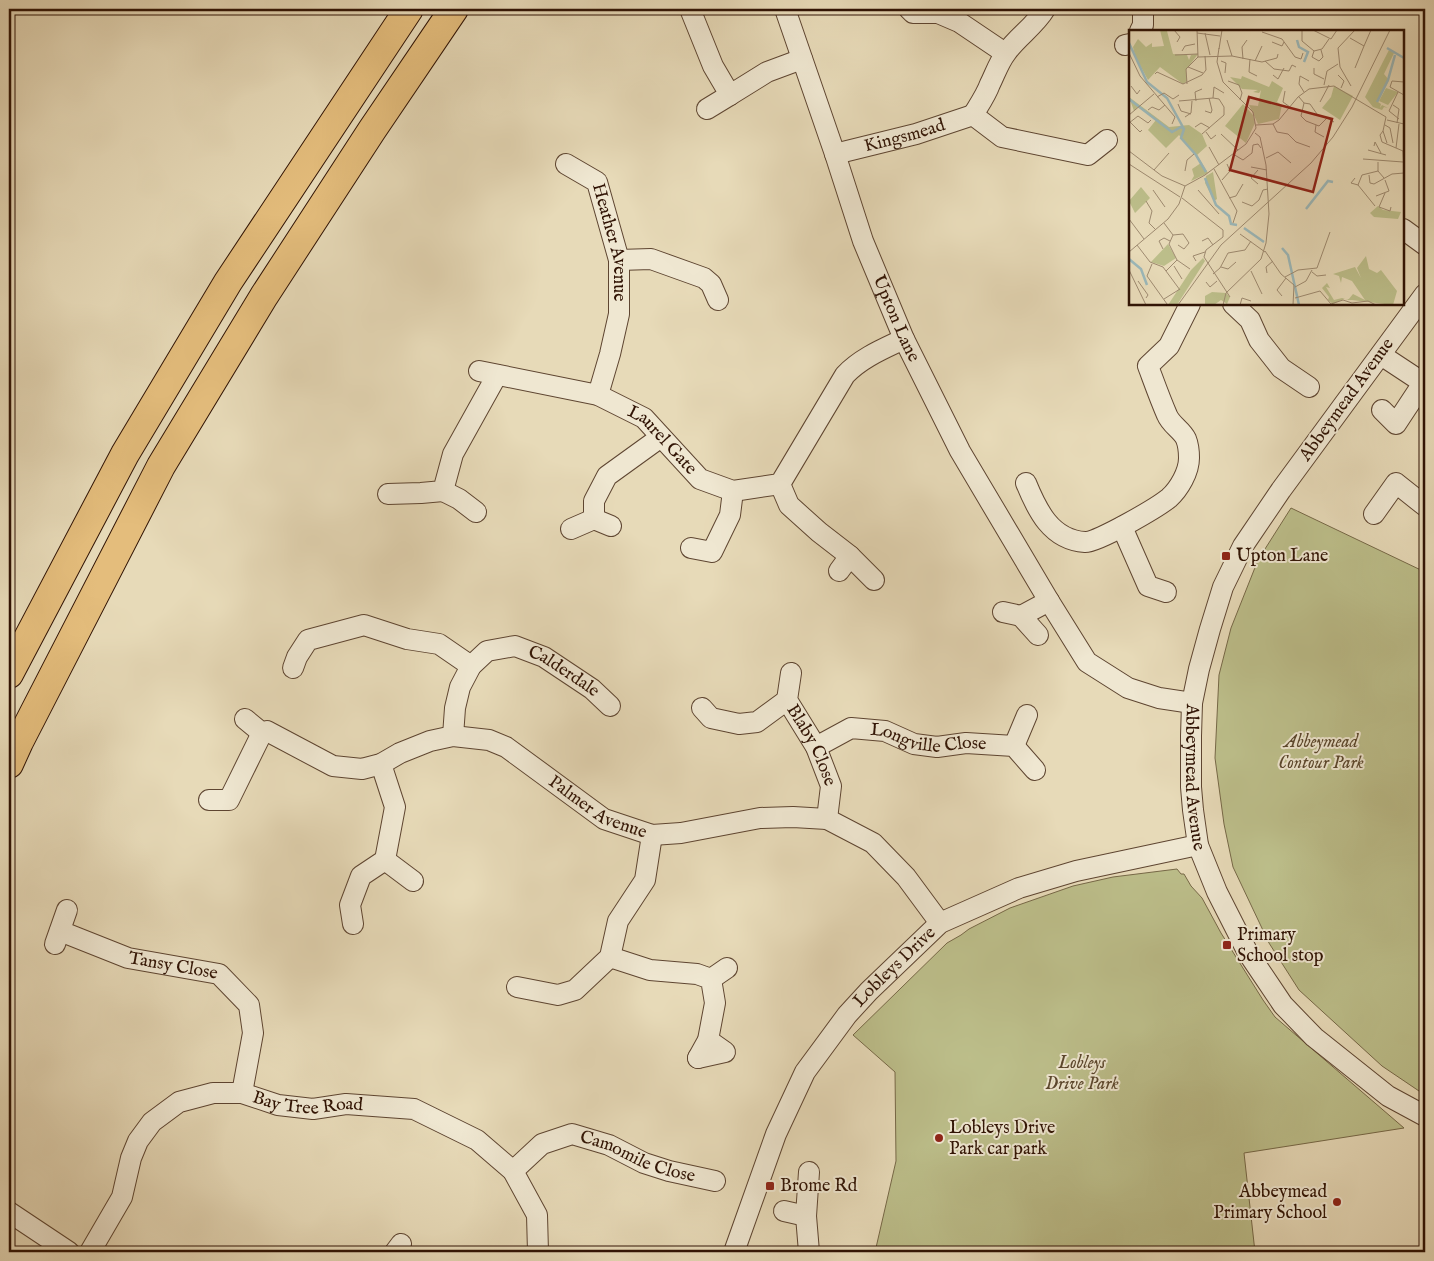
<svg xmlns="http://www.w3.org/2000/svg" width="1434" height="1261" viewBox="0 0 1434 1261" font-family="'IM FELL English',serif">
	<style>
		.green { fill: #bcbe8a; stroke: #766847 }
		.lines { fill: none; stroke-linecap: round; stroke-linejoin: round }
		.minor-casing { stroke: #5e4531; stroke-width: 22 }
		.highway-casing { stroke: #301304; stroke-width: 30 }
		.minor { stroke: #efe7d1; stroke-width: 20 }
		.highway { stroke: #e4bd7c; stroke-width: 28 }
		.poi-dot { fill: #8f2418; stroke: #efe7d1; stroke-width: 2 }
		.labels { text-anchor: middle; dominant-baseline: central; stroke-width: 4; stroke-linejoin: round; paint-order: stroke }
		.street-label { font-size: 18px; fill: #301304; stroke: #efe7d1 }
		.poi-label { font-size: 18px; fill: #301304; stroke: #efe7d1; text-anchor: start }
		.park-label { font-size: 18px; font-style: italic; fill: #5a462c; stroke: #efe7d1 }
		.inset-river { fill: none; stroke: #9bb8ba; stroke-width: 2.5 }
		.inset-road { fill: none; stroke: #9e8a70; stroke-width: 1 }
		.view { fill: #8f2418; fill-opacity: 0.15; stroke: #8f2418; stroke-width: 2.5 }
		.inset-edge { fill: none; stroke: #301304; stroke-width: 2.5 }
	</style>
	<rect width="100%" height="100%" fill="#e7dab8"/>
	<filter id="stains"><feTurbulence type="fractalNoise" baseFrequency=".004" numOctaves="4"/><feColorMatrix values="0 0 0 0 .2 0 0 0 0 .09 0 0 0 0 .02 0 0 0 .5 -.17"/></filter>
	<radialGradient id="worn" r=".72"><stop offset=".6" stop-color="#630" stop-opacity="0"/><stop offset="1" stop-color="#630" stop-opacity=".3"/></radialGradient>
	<g class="green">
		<path d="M1291,508L1425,572V1093L1419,1091L1382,1066L1299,990L1269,943L1233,867L1224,824L1215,758L1219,675L1231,628L1258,560Z"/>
		<path d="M1177,869L1181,874H1184L1191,886L1202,898L1221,933L1263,1000L1275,1017L1404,1128L1244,1153L1255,1252H875L896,1161L895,1072L853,1035L947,943L961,935L969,929L1010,908L1073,886L1113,877Z"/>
	</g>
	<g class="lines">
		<defs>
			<g id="minor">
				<path d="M690,9L713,66L730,95L767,72L802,59"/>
				<path id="s1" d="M785,9L835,154L863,241L904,339L960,451L1049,601L1087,662L1128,688L1159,698L1192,703"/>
				<path d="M909,9L913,13H938L959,22L1005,53"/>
				<path d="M1140,31L1143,25V9"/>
				<path d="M1125,45L1130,44"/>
				<path d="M707,109L730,95"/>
				<path d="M973,115C979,105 986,95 990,84C995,74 999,62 1006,53C1017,37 1035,26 1045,9"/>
				<path id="s2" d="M835,154L916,134L973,115L1002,137L1088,155L1107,140"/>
				<path id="s3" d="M566,164L597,182L619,260V314L610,354L598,395"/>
				<path d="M1403,229L1425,245"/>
				<path d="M619,260L651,259L704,278L711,284L718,300"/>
				<path id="s4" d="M1425,294L1281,490L1243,546L1223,587L1210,629L1199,669L1192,703L1191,736V787L1193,810L1198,845L1217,892L1248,953L1283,1005L1314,1037L1388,1096L1425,1116"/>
				<path d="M1233,304L1250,320L1259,340L1281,368L1309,387"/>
				<path d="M1381,355L1425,384"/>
				<path id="s5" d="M479,371L598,395L644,418L700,479L733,491L780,484L845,375C861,358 883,349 904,339"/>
				<path d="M1382,410L1396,424L1423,383"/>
				<path d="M1026,483C1037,510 1051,540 1085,542C1097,543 1158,507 1169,498C1179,489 1189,472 1189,458C1189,453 1188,444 1186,439C1182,430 1171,425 1167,415C1160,399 1154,382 1148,366L1169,346L1190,304"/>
				<path d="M780,484L789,505L819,532L850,556L874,580"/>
				<path d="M443,491L459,499L476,512"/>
				<path d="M388,494L421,493L443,491L453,454L497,375"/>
				<path d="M1374,514L1396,483L1425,506"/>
				<path d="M594,519V501L607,476L661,437"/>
				<path d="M1122,527L1148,586L1166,592"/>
				<path d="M571,529L594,519L611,526"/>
				<path d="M691,548L712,552L730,515L733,491"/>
				<path d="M839,571L850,556"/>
				<path d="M1003,612L1021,616"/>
				<path d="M1038,635L1021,616L1049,601"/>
				<path d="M293,668L297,657L308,640L364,625L407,639L439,644L471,666"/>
				<path id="s6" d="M791,673L787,700L816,747L831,786L827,819"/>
				<path d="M702,708L711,718L739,724L757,722L787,700"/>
				<path id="s7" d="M245,719L262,733L267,731L333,766L362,769L381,764L400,753L430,741L453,736L489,740L506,747L604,819L652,835L681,833L760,818L793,817L827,819L873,843L906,877L940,923"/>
				<path id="s8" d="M453,736L455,708L460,687L471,666L487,651L515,646L544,657L592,689L610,706"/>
				<path d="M1014,746L1027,715"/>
				<path id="s9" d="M816,747L851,728L885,731L914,744L937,747L966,743L1014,746L1035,770"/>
				<path d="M209,800H229L262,733"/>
				<path d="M385,860L413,881"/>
				<path d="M353,924L350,905L361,876L385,860L395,807L381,764"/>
				<path id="s10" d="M60,931L128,958L219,974L249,1005L253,1033L242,1093"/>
				<path d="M55,944L67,910"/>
				<path d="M610,957L650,970L697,974L711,979L715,1003L708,1040L698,1058"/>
				<path d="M711,979L727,968"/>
				<path d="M517,987L558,995L575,990L610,957L618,921L645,880L652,835"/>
				<path d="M698,1058L725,1052L708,1040"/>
				<path id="s11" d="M513,1171L542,1144L572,1134L609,1145L644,1163L669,1171L715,1181"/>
				<path d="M784,1211L806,1216"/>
				<path d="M9,1212L69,1252"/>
				<path id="s12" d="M90,1252L122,1197L131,1158L138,1141L152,1122L179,1102L213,1093H242L278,1105L313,1109L346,1104L414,1109L477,1140L513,1171L537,1215L538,1252"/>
				<path d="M395,1252L401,1244"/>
				<path id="s13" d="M734,1252L776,1134L805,1072L847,1015L869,991L940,923L1019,888L1076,871L1198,845"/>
				<path d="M809,1252L806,1216L809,1172"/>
			</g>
			<g id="highway">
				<path d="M9,674L125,454L228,282L409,9"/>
				<path d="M9,764L19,742L161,466L264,296L372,130L454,9"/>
			</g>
		</defs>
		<use href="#minor" class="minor-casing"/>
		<use href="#highway" class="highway-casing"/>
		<use href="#minor" class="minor"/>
		<use href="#highway" class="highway"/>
	</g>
	<g class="poi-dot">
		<rect x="1221" y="551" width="10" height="10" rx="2.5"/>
		<rect x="1222" y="940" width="10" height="10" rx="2.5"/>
		<circle cx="939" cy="1138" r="5"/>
		<rect x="765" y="1181" width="10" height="10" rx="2.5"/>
		<circle cx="1337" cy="1202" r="5"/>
	</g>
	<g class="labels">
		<g class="street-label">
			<text stroke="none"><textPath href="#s2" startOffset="72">Kingsmead</textPath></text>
			<text stroke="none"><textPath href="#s3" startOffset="98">Heather Avenue</textPath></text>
			<text stroke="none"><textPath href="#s1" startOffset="329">Upton Lane</textPath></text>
			<text transform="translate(1347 400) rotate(-54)">Abbeymead Avenue</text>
			<text stroke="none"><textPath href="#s5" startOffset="201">Laurel Gate</textPath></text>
			<text stroke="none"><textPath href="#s8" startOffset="179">Calderdale</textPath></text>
			<text stroke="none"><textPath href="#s9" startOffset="119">Longville Close</textPath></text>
			<text stroke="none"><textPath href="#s6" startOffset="79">Blaby Close</textPath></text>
			<text stroke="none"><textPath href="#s4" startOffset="551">Abbeymead Avenue</textPath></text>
			<text stroke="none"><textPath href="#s7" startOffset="394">Palmer Avenue</textPath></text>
			<text stroke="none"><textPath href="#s10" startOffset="119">Tansy Close</textPath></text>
			<text stroke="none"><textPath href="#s13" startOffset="332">Lobleys Drive</textPath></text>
			<text stroke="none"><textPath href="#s12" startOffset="311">Bay Tree Road</textPath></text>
			<text stroke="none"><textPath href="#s11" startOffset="141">Camomile Close</textPath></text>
		</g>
		<g class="poi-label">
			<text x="1236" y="556">Upton Lane</text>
			<text x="1237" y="935">Primary<tspan x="1237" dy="21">School stop</tspan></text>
			<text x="949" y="1128">Lobleys Drive<tspan x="949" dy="21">Park car park</tspan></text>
			<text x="780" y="1186">Brome Rd</text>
			<text x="1327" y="1192" text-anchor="end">Abbeymead<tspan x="1327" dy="21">Primary School</tspan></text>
		</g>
		<g class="park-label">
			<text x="1321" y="742">Abbeymead<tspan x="1321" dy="21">Contour Park</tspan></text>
			<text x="1082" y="1063">Lobleys<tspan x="1082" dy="21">Drive Park</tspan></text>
		</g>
	</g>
	<g transform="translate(1129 30)">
		<rect width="275" height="275" fill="#e7dab8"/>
		<path d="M31,0H44L38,1L44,24L58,25L60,30L62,25L69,24L57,40L58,51L54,54L31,37L19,50L6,26L4,17L9,9L17,17L23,13V17L35,16ZM260,20L265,23L255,44L260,50L249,72L252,74L251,78L253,75L259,78L255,77L253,80L244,77L236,67ZM113,46L140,57L143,51L154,58L148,72L153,75L150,89L129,94L120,75L129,76L132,60L130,63L124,62L129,60L113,59L101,47L112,49ZM205,56L224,66L211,90L193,78L202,67ZM257,58L269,62L259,75L250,71ZM0,67L40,97L60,95L73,104L78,116L68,125L79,143L62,151L65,146L63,139L72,133L67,125L50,105L37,118L19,100L27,90L9,77L5,81ZM114,74L124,85L126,93L117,113L96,96ZM84,142L88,169L85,171L76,153L77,146ZM12,157L21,168L6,183L0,171ZM249,176L254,180L272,182L269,189L245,187L241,183ZM39,214L47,228L35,236L22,232ZM237,226L240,239L248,243L252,240L268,261L264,275L215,269L204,274L199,270L200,267L193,258L198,253L201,258L197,257L205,270L213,268L219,270L224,264L236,270L223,251L213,247L212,253L210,246L204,244L226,237L232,248L228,238ZM74,228L76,231L48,275H39L62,240ZM83,262L97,263L101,267L98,274L92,270L85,275H76V266Z" fill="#bcbe8a"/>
		<path class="inset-river" d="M168,10L170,17L179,22L175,32M0,13L18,52L38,68L55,99M258,18L275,28M0,69L43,102L52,97L55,99L52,108L67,125L77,142M248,72L259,50L266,25M76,148L87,175L100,186L102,194L108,195M177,179L199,151L204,152M115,198L135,212M153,218L159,225L170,275M0,229L12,239L18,255"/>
		<path class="inset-road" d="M45,0L51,7L48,12M173,0V11L185,21L193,19L200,9M184,0L202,9L208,0M133,2L153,9L166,27L172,29L174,23M68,3L91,6M76,3L81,25M221,8L235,16M98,10L103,26M143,12L153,16L155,12M235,16L242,0M90,19L93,0M53,21L56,16L66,14M185,21L183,27L190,31L194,27L192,20M0,23L11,46L46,87L43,94M46,25L69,24M69,27L103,26L133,32L148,28L149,24M114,29L113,17L118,10M121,29L120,42L128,46M92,31L97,33L96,43M126,31L133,16M136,31L145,39L160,41L163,35L167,37M59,37L74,43M185,38V44L195,49M226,38L235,16M26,44L28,42L54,54L73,45L77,40L76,26M144,45L149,49L155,38M209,45L215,51L212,58M99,51L110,55L113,63L111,70M275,52L263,51L261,57L275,65M58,54L57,39L69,27L68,0M195,55L198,41L209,34M2,56L8,64L11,60M222,56L211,37L209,18L226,0M156,61L154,72L161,77M175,62L170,54L171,46L180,51M269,62L260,81L270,89M28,67L35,63L44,69L50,65M170,67L175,73L172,86L177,91L190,96L198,88L205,92M84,68L85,57L95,63M50,71L84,68L90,69L95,77M67,71L66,62L73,59M191,72L200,55M175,73L181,74L188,84M49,74L52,81L62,84M264,75L270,79L268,93M19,80L23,77L30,80L36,75M76,81L82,83L83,80L80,68M0,85L25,64M56,87L62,83L63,71M258,90L275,94M1,92L11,102L13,100M0,93L9,86L19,93L22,90M144,94L148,102L159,104L167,112L181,117M127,95L144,94L150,90L169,67L180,59L205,56L257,87L254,101L258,113M187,95L186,102L195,107M256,95L261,98L264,113M66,97L72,93L81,98M254,101L251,105L253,112L274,121M77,102L82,109L87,105M73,104L95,85V77M92,104L109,120M245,116L246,112L252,123M80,117L90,135M267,118L270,94M239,120L257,125M0,121L33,146L56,156M274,121L275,142M104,124L114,130L123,123L124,115L129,114L132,118M137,128L149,122L162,133M234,129L274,132M249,132V141L255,148M0,134L51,167M122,137L138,140M85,139L108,181L104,193M25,140L40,123M56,141L58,130L65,124M240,145L241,153L245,154L263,144L275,143M226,148L222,153L229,155L233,145L249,141M93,150L101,141L98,134M129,154L122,148L129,140M229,155L246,176M56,156L76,145L117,114L127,98L124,82L94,52L88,32L90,18M24,160L36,177M69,160L90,184M256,163L250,177L261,181L262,177M247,166L260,161L256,150M53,168L94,200V207L77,220L75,227L101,267M100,168L107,166L114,154M17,171L23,181L20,193L27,200M113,172L123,176L130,170L134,160L139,159M0,189L15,209M35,193L44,205L40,214L48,230L37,241M111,204L136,222M44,205L54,204L60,213L55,219L49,215M73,211L79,208L84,215M8,215L21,232L34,237L51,260M34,219L30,211L35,208L41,211M136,221L152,244L165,255L164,275M0,222L39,189L50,174L56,156M48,230L61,239M67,231L64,226L76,222M23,234L18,246L38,274M45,236L53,249M92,237L99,239L107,232M0,240L17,275M122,241L133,264M183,242L188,246L197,245M138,243L137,237L144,231M84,244L91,238L99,223L116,220L122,211M156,247L169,240L188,238L201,202M9,251L19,265L17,268M77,252L81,257L88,251M166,257L177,251L183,240M153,266L148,260L157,248M166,268L191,261L202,274L214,270L223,273L239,271L247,275M35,269L51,259M49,275L92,215L182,133L204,107L223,77L261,0M94,275L97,263L132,229L137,213L140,184L137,135L131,107L126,103M111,275L113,268L122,271"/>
		<path class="view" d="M120,67L203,89L184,162L101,140Z"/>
		<rect width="275" height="275" class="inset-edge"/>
	</g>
	<rect width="1434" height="1261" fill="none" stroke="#e7dab8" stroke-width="30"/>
	<rect x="10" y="10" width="1414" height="1241" fill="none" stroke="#301304" stroke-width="2.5"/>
	<rect x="15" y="15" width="1404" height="1231" fill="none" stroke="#301304"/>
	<rect width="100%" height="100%" filter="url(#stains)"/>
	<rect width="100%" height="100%" fill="url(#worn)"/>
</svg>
